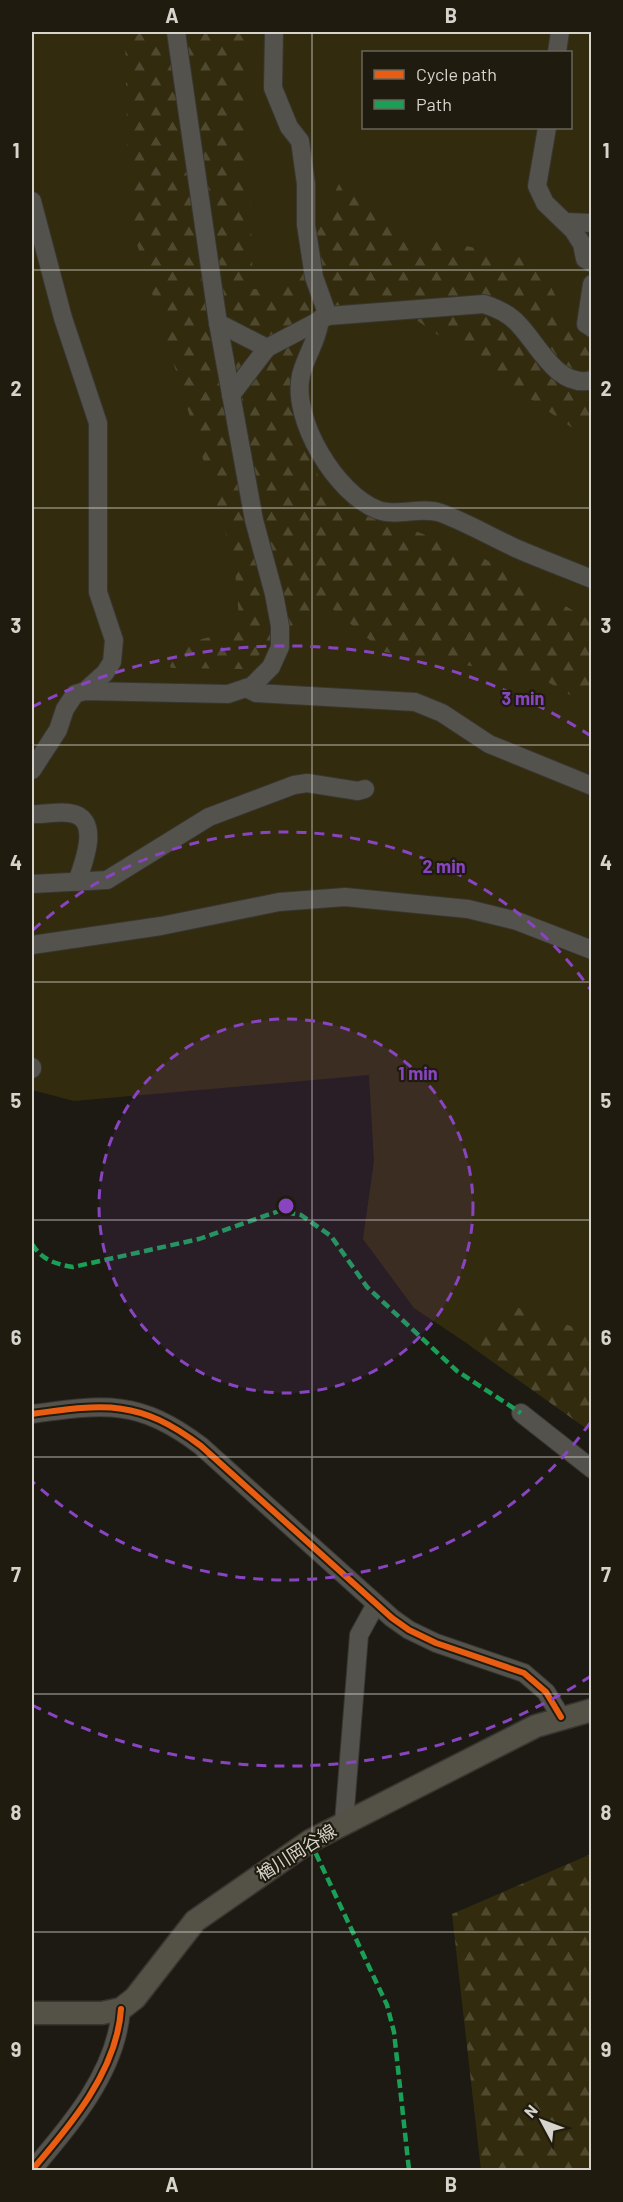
<svg xmlns="http://www.w3.org/2000/svg" width="623" height="2202" viewBox="0 0 623 2202" font-family="Barlow,'Noto Sans JP',sans-serif">
	<style>
		.green { fill: #322b0e; fill-rule: evenodd }
		.forest { fill: url(#forest-firs) }
		.lines { fill: none; stroke-linecap: round; stroke-linejoin: round }
		.minor-casing { stroke: #383631; stroke-width: 20 }
		.major-casing { stroke: #383631; stroke-width: 25 }
		.minor { stroke: #54524c; stroke-width: 18 }
		.major { stroke: #545147; stroke-width: 22 }
		.quiet { stroke: #1a9f57; stroke-width: 4.5; stroke-dasharray: 9 4.5; stroke-linecap: butt }
		.cycleway-casing { stroke: #1f1c0f; stroke-width: 10 }
		.cycleway { stroke: #e95d12; stroke-width: 6 }
		.grid { fill: none; stroke: #d6d4cc; stroke-width: 1.5; stroke-opacity: 0.55 }
		.ring { fill: none; stroke: #8945c1; stroke-width: 3; stroke-dasharray: 10 8 }
		.labels { text-anchor: middle; dominant-baseline: central; stroke-width: 4.5; stroke-linejoin: round; paint-order: stroke }
		.street-label { font-size: 18px; fill: #d6d4cc; stroke: #1f1c0f }
		.centre { fill: #8945c1; stroke: #1f1c0f; stroke-width: 3 }
		.ring-label { font-size: 18px; text-anchor: middle; font-weight: bold; fill: #8945c1; stroke: #1f1c0f; stroke-width: 4.5; stroke-linejoin: round; paint-order: stroke }
		.neatline { fill: none; stroke: #d6d4cc; stroke-width: 2 }
		.grid-label { font-size: 20px; text-anchor: middle; font-weight: bold; fill: #d6d4cc }
	</style>
	<defs>
		<pattern id="forest-firs" width="22" height="20" patternUnits="userSpaceOnUse" patternTransform="scale(1.5)"><rect width="22" height="20" fill="#322b0e"/><path d="M5 1l3.5 6h-7zM16 11l3.5 6h-7z" fill="#4f4930"/></pattern>
	</defs>
	<rect width="100%" height="100%" fill="#1c1a12"/>
	<path class="green" d="M32,32H591V1419L571,1413L414,1308L363,1239L374,1161L369,1075L74,1101L32,1090ZM364,52H570V128H364Z"/>
	<g class="forest">
		<path d="M125,32H245L253,289H285L340,182L413,235L538,261L579,343L591,331V434L574,429L383,297L296,318L320,493L483,558L591,621V707L539,677L384,652L322,600L243,669L171,668L164,649L240,629L234,560L129,218Z"/>
		<path d="M513,1306L591,1333V1432L469,1345Z"/>
		<path d="M591,1854V2170H481L452,1914Z"/>
	</g>
	<g class="lines">
		<defs>
			<g id="minor">
				<path d="M274,32L273,88L289,127L300,141L306,184V225L314,277L328,316"/>
				<path d="M557,52L560,32"/>
				<path d="M547,128L537,186L545,203L573,230L582,244L585,259L592,263"/>
				<path d="M32,201L63,318L98,423V592L114,640L112,662L105,673L85,691"/>
				<path d="M566,222L592,223"/>
				<path d="M592,284L586,324L592,328"/>
				<path d="M320,319C318,340 306,355 301,375C291,419 336,494 378,510C398,517 421,506 441,513C468,523 493,538 520,550C543,560 568,569 592,579"/>
				<path d="M218,323L267,348"/>
				<path d="M231,395L267,348L328,316L484,304C498,309 510,314 520,326C539,346 558,389 592,380"/>
				<path d="M246,688L256,693L415,702L442,713L489,744L592,786"/>
				<path d="M32,770L58,730L65,709L75,694L85,691L228,694L252,686L271,667L280,647V626L274,594L254,520L218,323L176,32"/>
				<path d="M32,814C44,815 57,811 69,813C103,817 83,864 77,882"/>
				<path d="M32,884L107,880L209,817L294,785L307,783L358,791L365,789"/>
				<path d="M32,945L161,926L279,902L345,897L468,909L517,921L592,950"/>
				<path d="M32,1067V1069"/>
				<path d="M521,1413L592,1469"/>
				<path d="M32,1414C105,1404 139,1399 201,1446L392,1618L409,1630L436,1643L524,1673L546,1692L561,1717"/>
				<path d="M344,1822L359,1635L376,1604"/>
				<path d="M32,2170C70,2126 117,2071 121,2009"/>
			</g>
			<path id="major" d="M32,2013H102L121,2009L135,1998L195,1921L310,1841L536,1726L592,1710"/>
		</defs>
		<use href="#minor" class="minor-casing"/>
		<use href="#major" class="major-casing"/>
		<use href="#minor" class="minor"/>
		<use href="#major" class="major"/>
		<g class="quiet">
			<path d="M32,1244C42,1260 55,1264 73,1267L199,1239L279,1211L301,1215L331,1236L367,1287L457,1371L521,1413"/>
			<path d="M310,1841L387,2005L394,2032L409,2170"/>
		</g>
		<defs>
			<g id="cycleway">
				<path d="M32,1414C105,1404 139,1399 201,1446L392,1618L409,1630L436,1643L524,1673L546,1692L561,1717"/>
				<path d="M32,2170C70,2126 117,2071 121,2009"/>
			</g>
		</defs>
		<use href="#cycleway" class="cycleway-casing"/>
		<use href="#cycleway" class="cycleway"/>
	</g>
	<path class="grid" d="M312,32V2170M32,270H592M32,508H592M32,745H592M32,982H592M32,1220H592M32,1457H592M32,1694H592M32,1932H592"/>
	<circle cx="286" cy="1206" r="187" fill="#8945c1" fill-opacity=".12"/>
	<g class="ring">
		<circle cx="286" cy="1206" r="187"/>
		<path d="M590 1423A374 374 0 0 1 33 1482M33 930A374 374 0 0 1 590 989"/>
		<path d="M591 1676A560 560 0 0 1 32 1705M32 707A560 560 0 0 1 591 736"/>
	</g>
	<g class="labels">
		<g class="street-label">
			<text transform="translate(296 1852) rotate(-32)">楢川岡谷線</text>
		</g>
	</g>
	<circle cx="286" cy="1206" r="9" class="centre"/>
	<g class="ring-label">
		<text x="523" y="705">3 min</text>
		<text x="444" y="873">2 min</text>
		<text x="418" y="1080">1 min</text>
	</g>
	<rect width="623" height="2202" fill="none" stroke="#1f1c0f" stroke-width="66"/>
	<rect x="362" y="51" width="210" height="78" fill="#1f1c0f" stroke="#68665b" stroke-width="1.5"/>
	<rect x="374" y="70" width="30" height="9" fill="#e95d12" stroke="#68665b" stroke-width="1.5"/>
	<text x="416" y="81" font-size="18" fill="#d6d4cc">Cycle path</text>
	<rect x="374" y="100" width="30" height="9" fill="#1a9f57" stroke="#68665b" stroke-width="1.5"/>
	<text x="416" y="111" font-size="18" fill="#d6d4cc">Path</text>
	<g transform="translate(542 2121) rotate(311)" stroke="#1f1c0f" stroke-width="4.5" paint-order="stroke">
	<path d="M0-4.5L10 22L0 15L-10 22Z" fill="#d6d4cc"/>
	<text y="-9" font-size="16" font-weight="bold" text-anchor="middle" fill="#d6d4cc">N</text>
	</g>
	<rect x="33" y="33" width="557" height="2136" class="neatline"/>
	<g class="grid-label">
		<text x="172" y="23">A</text>
		<text x="451" y="23">B</text>
		<text x="16" y="158">1</text>
		<text x="606" y="158">1</text>
		<text x="16" y="396">2</text>
		<text x="606" y="396">2</text>
		<text x="16" y="633">3</text>
		<text x="606" y="633">3</text>
		<text x="16" y="870">4</text>
		<text x="606" y="870">4</text>
		<text x="16" y="1108">5</text>
		<text x="606" y="1108">5</text>
		<text x="16" y="1345">6</text>
		<text x="606" y="1345">6</text>
		<text x="16" y="1582">7</text>
		<text x="606" y="1582">7</text>
		<text x="16" y="1820">8</text>
		<text x="606" y="1820">8</text>
		<text x="16" y="2057">9</text>
		<text x="606" y="2057">9</text>
		<text x="172" y="2192">A</text>
		<text x="451" y="2192">B</text>
	</g>
</svg>
